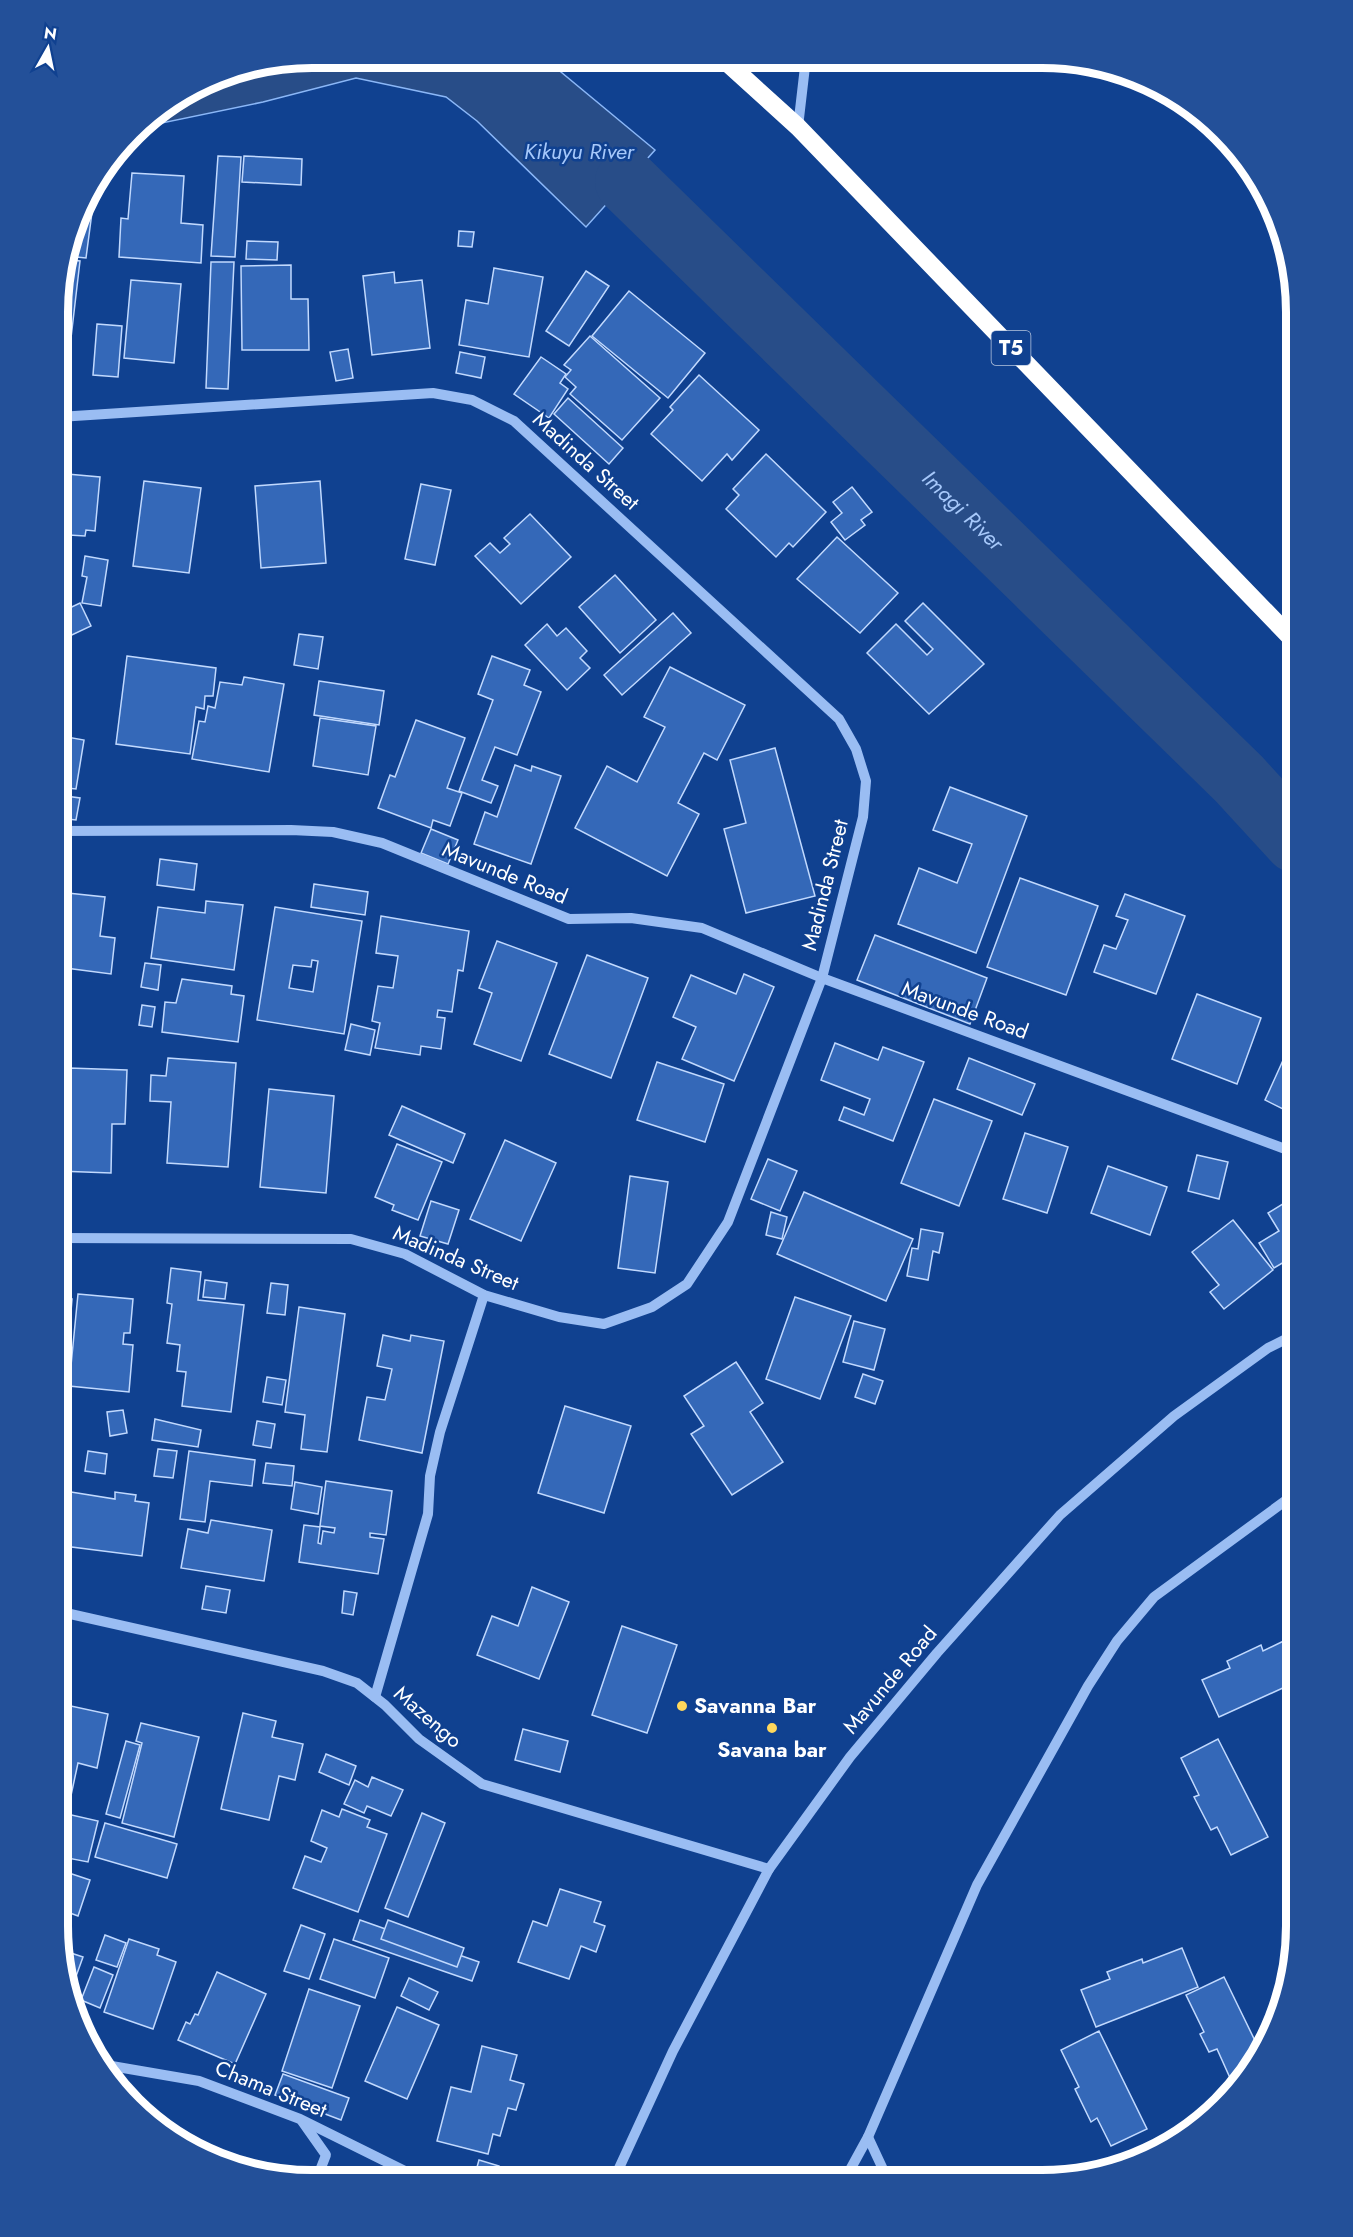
<svg xmlns="http://www.w3.org/2000/svg" width="1353" height="2237" viewBox="0 0 1353 2237" font-family="Jost,sans-serif">
	<style>
		.water { fill: #284d88; stroke: #8bb7f7; stroke-width: 1.5 }
		.lines { fill: none; stroke-linecap: round; stroke-linejoin: round }
		.river { stroke: #284d88; stroke-width: 64 }
		.building { fill: #3468b8; stroke: #c1d9fe; stroke-width: 1.5; fill-rule: evenodd }
		.minor { stroke: #9abdf3; stroke-width: 10 }
		.highway { stroke: #fff; stroke-width: 18 }
		.poi-dot { fill: #ffd85c; stroke: #104190; stroke-width: 2 }
		.labels { text-anchor: middle; dominant-baseline: central; stroke-width: 5; stroke-linejoin: round; paint-order: stroke }
		.shield { fill: #104190; stroke: #b7c6de; stroke-width: 1.5 }
		.shield-label { font-size: 20px; font-weight: bold; fill: #fff }
		.street-label { font-size: 21px; fill: #fff; stroke: #104190 }
		.poi-label { font-size: 21px; font-weight: bold; fill: #fff; stroke: #104190; text-anchor: start }
		.water-label { font-size: 22px; font-style: italic; fill: #a6c8fa; stroke: #104190 }
		.rim { fill: none; stroke: #fff; stroke-width: 8 }
	</style>
	<rect width="100%" height="100%" fill="#104190"/>
	<path class="water" d="M311,57L544,58L655,150L586,227L477,121L446,97L356,78L263,102L138,128L143,120L214,76Z"/>
	<g class="lines">
		<path class="river" id="s1" d="M627,182L1239,779L1296,841"/>
	</g>
	<g class="building">
		<path d="M218,156L241,157L235,257L211,256Z"/>
		<path d="M244,156L302,159L301,185L242,182Z"/>
		<path d="M132,173L184,176L181,223L203,225L201,263L119,257L121,218L128,219Z"/>
		<path d="M96,182L86,258L66,256L83,198Z"/>
		<path d="M459,231L474,232L472,247L458,246Z"/>
		<path d="M247,241L278,242L277,260L246,259Z"/>
		<path d="M65,259L80,261L71,338L59,336V278Z"/>
		<path d="M211,262H234L228,389L206,388Z"/>
		<path d="M291,265V299H308L309,350H242L241,266Z"/>
		<path d="M494,268L543,277L529,357L459,345L466,300L488,304Z"/>
		<path d="M586,271L609,286L569,346L546,331Z"/>
		<path d="M394,272L395,283L422,280L430,348L372,355L363,276Z"/>
		<path d="M131,280L181,284L174,363L124,358Z"/>
		<path d="M629,291L705,353L668,398L592,336Z"/>
		<path d="M97,324L122,326L118,377L93,375Z"/>
		<path d="M590,336L660,398L622,440L570,394L576,387L565,377L571,370L564,365Z"/>
		<path d="M348,349L353,378L336,381L330,352Z"/>
		<path d="M460,352L485,357L481,378L456,373Z"/>
		<path d="M541,357L566,374L560,383L568,389L549,418L514,394Z"/>
		<path d="M699,375L759,430L732,460L727,454L702,481L651,434L673,410L670,407Z"/>
		<path d="M568,398L623,448L609,464L554,414Z"/>
		<rect x="59" y="452" width="4" height="13"/>
		<path d="M766,454L826,512L793,547L789,543L776,557L726,509L739,495L733,489Z"/>
		<path d="M67,474L100,477L95,531L86,530L85,536L69,535L66,558H59V477L66,478Z"/>
		<path d="M144,481L201,488L189,573L133,566Z"/>
		<path d="M320,481L326,563L261,568L255,486Z"/>
		<path d="M421,484L451,490L435,565L405,559Z"/>
		<path d="M852,487L872,512L861,520L865,525L845,540L831,522L842,513L833,502Z"/>
		<path d="M530,514L571,557L521,604L475,556L490,543L500,553L510,544L504,538Z"/>
		<path d="M837,537L898,593L860,633L797,579Z"/>
		<path d="M85,556L108,560L101,606L82,603L87,577L82,576Z"/>
		<path d="M615,575L656,620L620,653L579,607Z"/>
		<path d="M80,603L91,626L59,641V613Z"/>
		<path d="M923,603L984,664L929,714L867,653L896,624L927,655L933,649L905,621Z"/>
		<path d="M673,613L691,633L622,695L604,675Z"/>
		<path d="M547,624L557,636L566,628L587,651L580,658L590,668L567,690L525,645Z"/>
		<path d="M299,634L323,637L318,669L294,665Z"/>
		<path d="M127,656L216,668L213,696H205L204,709L196,707L190,754L116,744Z"/>
		<path d="M492,656L530,670L524,685L541,692L517,755L495,747L482,780L498,786L491,803L459,791L493,700L478,694Z"/>
		<path d="M670,667L745,705L717,760L704,753L678,803L699,814L667,876L575,828L607,766L637,782L665,727L644,717Z"/>
		<path d="M244,677L284,684L269,772L192,759L199,721L205,722L208,706L215,708L220,682L242,685Z"/>
		<path d="M319,681L384,691L379,725L314,715Z"/>
		<path d="M59,688L68,689L61,736L84,740L76,789L58,787Z"/>
		<path d="M320,718L376,726L368,775L313,766Z"/>
		<path d="M416,720L465,738L447,788L462,793L450,826L433,820L431,828L378,808L390,775L395,777Z"/>
		<path d="M775,748L815,896L746,913L724,829L746,823L730,760Z"/>
		<path d="M515,765L531,771L532,766L561,776L531,864L474,844L485,812L497,817Z"/>
		<path d="M950,787L1027,816L976,953L898,924L919,868L957,883L972,844L933,830Z"/>
		<path d="M58,795L80,798L76,820L58,818Z"/>
		<path d="M431,829L458,840L448,864L421,853Z"/>
		<path d="M160,859L197,864L194,890L157,885Z"/>
		<path d="M1020,878L1098,906L1066,995L987,967Z"/>
		<path d="M314,884L368,892L365,915L311,907Z"/>
		<path d="M58,892L105,897L100,936L115,938L111,974L58,967Z"/>
		<path d="M1125,894L1185,916L1156,994L1094,972L1104,945L1116,949L1128,920L1116,916Z"/>
		<path d="M206,901L243,905L234,970L151,958L158,907L205,913Z"/>
		<path d="M275,907L362,921L344,1034L257,1020ZM312,960L318,961L313,992L289,988L293,965L311,967Z"/>
		<path d="M381,916L469,931L463,971L458,970L452,1012L438,1010L437,1017L445,1018L441,1049L421,1046L420,1055L375,1048L380,1023L372,1021L378,986L393,988L398,956L376,953Z"/>
		<path d="M875,935L987,978L970,1024L857,980Z"/>
		<path d="M497,941L557,963L521,1061L474,1044L492,993L479,988Z"/>
		<path d="M587,955L648,978L611,1078L549,1054Z"/>
		<path d="M145,963L161,965L158,990L141,987Z"/>
		<path d="M744,974L774,987L734,1081L682,1059L696,1027L673,1017L691,975L736,994Z"/>
		<path d="M182,979L232,986L231,994L244,996L238,1042L162,1032L165,1002L176,1003Z"/>
		<path d="M1197,994L1261,1018L1237,1084L1172,1059Z"/>
		<path d="M142,1005L155,1007L152,1027L139,1025Z"/>
		<path d="M351,1024L375,1030L370,1055L345,1050Z"/>
		<path d="M835,1043L878,1060L883,1047L924,1062L893,1141L839,1120L844,1107L864,1115L870,1099L821,1080Z"/>
		<path d="M1285,1056L1296,1060V1093L1287,1111L1265,1100Z"/>
		<path d="M168,1058L236,1063L228,1167L167,1163L171,1102L150,1101L151,1075L166,1076Z"/>
		<path d="M969,1058L1035,1084L1022,1115L957,1089Z"/>
		<path d="M657,1062L724,1084L705,1142L637,1120Z"/>
		<path d="M69,1068L127,1070L125,1124H112L111,1173L58,1171V1109H67Z"/>
		<path d="M269,1089L334,1096L326,1193L260,1187Z"/>
		<path d="M934,1099L992,1121L959,1206L901,1183Z"/>
		<path d="M402,1106L465,1134L453,1163L389,1135Z"/>
		<path d="M1025,1133L1068,1147L1047,1213L1003,1199Z"/>
		<path d="M505,1140L556,1163L521,1241L470,1219Z"/>
		<path d="M397,1144L442,1162L418,1220L392,1210L394,1205L375,1197Z"/>
		<path d="M1197,1155L1228,1162L1219,1199L1188,1191Z"/>
		<path d="M768,1159L797,1171L780,1211L751,1199Z"/>
		<path d="M1108,1166L1167,1187L1150,1235L1091,1213Z"/>
		<path d="M630,1176L668,1182L655,1273L618,1268Z"/>
		<path d="M804,1192L913,1239L886,1301L777,1254Z"/>
		<path d="M1294,1197L1296,1231L1291,1234L1296,1241V1255L1274,1268L1259,1243L1279,1231L1268,1213Z"/>
		<path d="M431,1201L459,1210L448,1244L420,1236Z"/>
		<path d="M771,1212L787,1217L782,1239L766,1235Z"/>
		<path d="M1233,1220L1273,1270L1224,1309L1210,1292L1219,1285L1192,1252Z"/>
		<path d="M921,1229L943,1233L939,1253L933,1251L928,1280L907,1276L912,1248L918,1249Z"/>
		<path d="M171,1268L201,1272L198,1300L244,1305L231,1412L182,1406L186,1372L177,1371L180,1345L167,1343L172,1304L167,1303Z"/>
		<path d="M205,1280L227,1283L225,1299L203,1297Z"/>
		<path d="M271,1283L288,1285L285,1315L267,1313Z"/>
		<path d="M78,1294L133,1299L130,1333H124L123,1344L133,1345L129,1392L69,1386Z"/>
		<path d="M795,1297L851,1316L820,1399L766,1379Z"/>
		<path d="M58,1298L72,1299L65,1387L58,1386Z"/>
		<path d="M299,1307L345,1314L327,1452L301,1449L305,1415L285,1412Z"/>
		<path d="M854,1321L885,1329L874,1370L843,1362Z"/>
		<path d="M383,1335L410,1341L411,1335L444,1341L422,1453L359,1440L367,1397L385,1400L392,1369L377,1366Z"/>
		<path d="M736,1362L763,1403L750,1412L783,1462L732,1495L691,1434L704,1426L684,1396Z"/>
		<path d="M863,1374L883,1381L875,1404L855,1397Z"/>
		<path d="M267,1377L286,1380L282,1405L263,1402Z"/>
		<path d="M565,1406L631,1426L604,1513L538,1493Z"/>
		<path d="M123,1410L127,1433L110,1436L107,1412Z"/>
		<path d="M155,1419L201,1430L198,1447L152,1440Z"/>
		<path d="M257,1421L275,1424L271,1448L253,1445Z"/>
		<path d="M158,1449L177,1451L173,1478L154,1476Z"/>
		<path d="M88,1451L107,1454L105,1474L85,1471Z"/>
		<path d="M189,1451L255,1460L252,1486L210,1481L205,1522L180,1519Z"/>
		<path d="M266,1463L294,1466L292,1486L263,1483Z"/>
		<path d="M326,1481L392,1491L386,1535L370,1533V1537L384,1539L378,1574L299,1562L304,1525L320,1527L318,1543L321,1544L323,1531L334,1533L335,1528L320,1526Z"/>
		<path d="M295,1482L322,1487L318,1514L291,1509Z"/>
		<path d="M71,1492L115,1499V1492L136,1495L135,1501L149,1503L142,1556L64,1546Z"/>
		<path d="M211,1520L272,1530L264,1581L181,1568L188,1529L208,1533Z"/>
		<path d="M206,1586L230,1590L226,1613L202,1609Z"/>
		<path d="M532,1587L569,1602L539,1679L477,1655L492,1616L518,1626Z"/>
		<path d="M344,1591L357,1593L353,1615L342,1613Z"/>
		<path d="M622,1626L677,1645L647,1733L592,1715Z"/>
		<path d="M1296,1635V1682L1219,1717L1202,1680L1230,1668L1227,1661L1261,1645L1263,1651Z"/>
		<path d="M57,1703L108,1714L97,1768L78,1763L67,1814L98,1821L88,1862L57,1856Z"/>
		<path d="M243,1713L276,1721L272,1737L303,1744L295,1780L279,1776L269,1820L221,1809Z"/>
		<path d="M141,1723L199,1737L174,1837L122,1823L142,1743L136,1741Z"/>
		<path d="M523,1729L568,1741L560,1772L515,1760Z"/>
		<path d="M1218,1739L1268,1837L1231,1855L1217,1827L1211,1830L1194,1797L1199,1795L1181,1758Z"/>
		<path d="M126,1741L140,1745L120,1818L106,1814Z"/>
		<path d="M326,1754L356,1766L349,1785L319,1772Z"/>
		<path d="M372,1777L403,1790L391,1816L367,1806L364,1813L344,1804L355,1780L368,1787Z"/>
		<path d="M342,1809L370,1820L367,1827L387,1834L358,1912L293,1888L305,1856L321,1862L327,1848L311,1841L322,1810L339,1817Z"/>
		<path d="M422,1813L445,1823L408,1917L385,1908Z"/>
		<path d="M105,1823L177,1844L167,1878L95,1857Z"/>
		<path d="M57,1869L90,1880L78,1916L70,1913L60,1941L57,1926Z"/>
		<path d="M560,1889L601,1902L594,1922L605,1926L596,1952L581,1946L569,1979L518,1962L533,1921L547,1926Z"/>
		<path d="M360,1920L479,1962L472,1981L353,1940Z"/>
		<path d="M388,1920L464,1948L457,1967L381,1939Z"/>
		<path d="M301,1925L325,1934L309,1979L284,1971Z"/>
		<path d="M105,1935L126,1943L117,1967L96,1960Z"/>
		<path d="M129,1939L159,1949L157,1955L176,1962L153,2029L104,2012Z"/>
		<path d="M334,1939L389,1958L375,1998L320,1979Z"/>
		<path d="M1182,1948L1198,1987L1096,2027L1081,1990L1110,1979L1107,1972L1142,1959L1143,1963Z"/>
		<path d="M62,1950L83,1957L70,1993Z"/>
		<path d="M94,1967L113,1975L100,2008L81,2000Z"/>
		<path d="M217,1972L266,1994L235,2064L178,2040L186,2022L190,2024L195,2014L198,2015Z"/>
		<path d="M1224,1977L1260,2051L1244,2080L1235,2089L1217,2049L1209,2052L1200,2034L1204,2032L1186,1995Z"/>
		<path d="M409,1978L438,1992L429,2010L401,1996Z"/>
		<path d="M309,1989L360,2006L332,2088L282,2071Z"/>
		<path d="M397,2007L439,2025L407,2099L365,2081Z"/>
		<path d="M1099,2031L1147,2129L1111,2146L1097,2118L1091,2122L1075,2089L1079,2087L1061,2050Z"/>
		<path d="M482,2046L517,2055L510,2080L524,2084L516,2110L508,2108L500,2136L493,2134L488,2154L437,2141L451,2087L471,2092Z"/>
		<path d="M283,2074L349,2098L341,2120L275,2095Z"/>
		<path d="M479,2160L499,2166L496,2178H474Z"/>
	</g>
	<g class="lines">
		<g class="minor">
			<path d="M798,127L806,58"/>
			<path d="M58,831L291,830L333,832L382,843L569,919L631,918L702,928L822,978L1296,1153"/>
			<path d="M58,1238L351,1239L405,1254L484,1295L559,1317L604,1324L652,1307L687,1284L728,1222L822,978L863,817L866,781L856,749L839,719L514,421L472,400L433,393L59,417"/>
			<path d="M57,1611L323,1671L357,1683L385,1705L419,1739L482,1784L769,1869"/>
			<path d="M375,1697L428,1514L430,1476L440,1432L484,1295"/>
			<path d="M100,2064L199,2081L300,2119L419,2178"/>
			<path d="M302,2121L326,2155L317,2178"/>
			<path d="M868,2137L888,2180"/>
			<path d="M614,2179L673,2051L769,1869L850,1757L937,1653L1060,1515L1174,1416L1268,1348L1296,1334"/>
			<path d="M845,2179L868,2137L977,1885L1088,1686L1117,1641L1154,1597L1296,1493"/>
		</g>
		<path class="highway" d="M722,58L798,127L1296,643"/>
	</g>
	<g class="poi-dot">
		<circle cx="682" cy="1706" r="6"/>
		<circle cx="772" cy="1728" r="6"/>
	</g>
	<g class="labels">
		<rect class="shield" x="991.5" y="331" width="39" height="34" rx="4.5"/>
		<g class="shield-label">
			<text x="1011" y="348">T5</text>
		</g>
		<g class="street-label">
			<text transform="translate(586 461) rotate(42)">Madinda Street</text>
			<text transform="translate(505 873) rotate(22)">Mavunde Road</text>
			<text transform="translate(825 885) rotate(-76)">Madinda Street</text>
			<text transform="translate(965 1010) rotate(20)">Mavunde Road</text>
			<text transform="translate(456 1258) rotate(23)">Madinda Street</text>
			<text transform="translate(890 1680) rotate(-50)">Mavunde Road</text>
			<text transform="translate(428 1717) rotate(41)">Mazengo</text>
			<text transform="translate(271 2089) rotate(22)">Chama Street</text>
		</g>
		<g class="poi-label">
			<text x="694" y="1706">Savanna Bar</text>
			<text x="772" y="1750" text-anchor="middle">Savana bar</text>
		</g>
		<g class="water-label">
			<text x="579" y="151">Kikuyu River</text>
			<text stroke="none"><textPath href="#s1" startOffset="470">Imagi River</textPath></text>
		</g>
	</g>
	<path d="M0 0H1353V2237H0ZM312 68H1042A244 244 0 0 1 1286 312V1926A244 244 0 0 1 1042 2170H312A244 244 0 0 1 68 1926V312A244 244 0 0 1 312 68Z" fill="#235099" fill-rule="evenodd"/>
	<path class="rim" d="M312 68H1042A244 244 0 0 1 1286 312V1926A244 244 0 0 1 1042 2170H312A244 244 0 0 1 68 1926V312A244 244 0 0 1 312 68Z"/>
	<g transform="translate(48 48) rotate(9)" stroke="#104190" stroke-width="4.5" paint-order="stroke">
	<path d="M0-4.5L10 22L0 15L-10 22Z" fill="#ffffff"/>
	<text y="-9" font-size="16" font-weight="bold" text-anchor="middle" fill="#ffffff">N</text>
	</g>
</svg>
